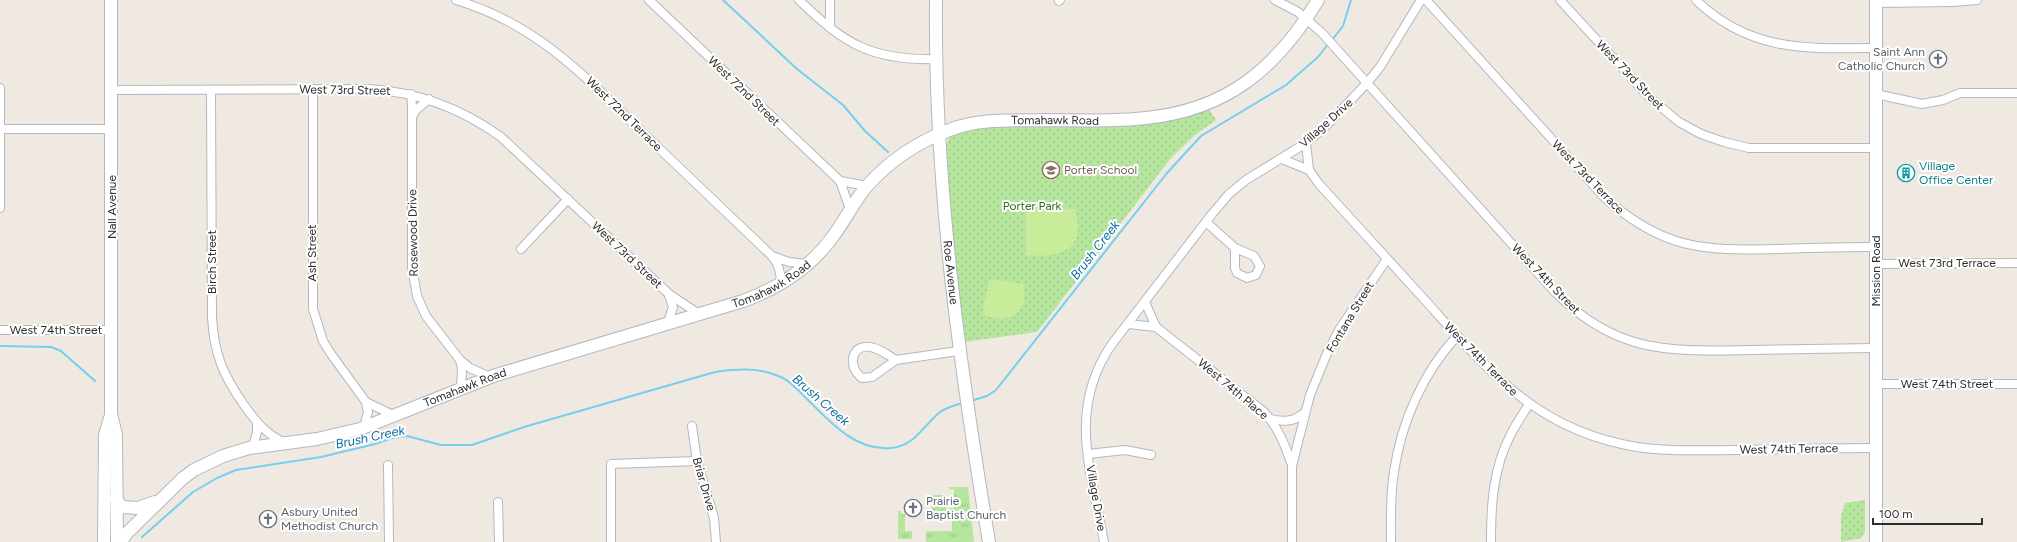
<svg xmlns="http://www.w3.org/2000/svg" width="2017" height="542" viewBox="0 0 2017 542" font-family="Figtree,sans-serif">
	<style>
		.grass { fill: url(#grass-tufts) }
		.park { fill: url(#park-dots) }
		.pitch { fill: #c9ec9a }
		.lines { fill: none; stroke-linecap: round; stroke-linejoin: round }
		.stream { stroke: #75cff0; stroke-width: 2 }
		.street-casing { stroke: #b4b7c1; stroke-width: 10 }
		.secondary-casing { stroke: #b4b7c1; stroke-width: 14 }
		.street { stroke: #fff; stroke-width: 8 }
		.secondary { stroke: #fff; stroke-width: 12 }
		.labels { text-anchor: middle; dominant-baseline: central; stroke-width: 4; stroke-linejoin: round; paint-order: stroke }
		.worship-label { font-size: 12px; fill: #5b616d; stroke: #fff; text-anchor: start }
		.street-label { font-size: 12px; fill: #2e2e2e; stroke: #fff }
		.culture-label { font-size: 12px; fill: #0d838f; stroke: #fff; text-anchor: start }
		.education-label { font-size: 12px; fill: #785e54; stroke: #fff; text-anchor: start }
		.park-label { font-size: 12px; fill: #2c6e1b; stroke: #fff }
		.water-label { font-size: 13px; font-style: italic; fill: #0d6fa3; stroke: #fff }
	</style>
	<defs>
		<pattern id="grass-tufts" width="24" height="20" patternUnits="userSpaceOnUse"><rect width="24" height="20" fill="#b6e59e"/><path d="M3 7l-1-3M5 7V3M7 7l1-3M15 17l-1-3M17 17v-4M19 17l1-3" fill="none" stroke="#9dc588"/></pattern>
		<pattern id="park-dots" width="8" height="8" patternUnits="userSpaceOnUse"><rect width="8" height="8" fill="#b6e59e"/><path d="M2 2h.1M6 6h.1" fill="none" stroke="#9dc588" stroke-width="1.8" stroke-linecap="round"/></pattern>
	</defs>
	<rect width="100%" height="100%" fill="#efe9e1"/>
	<g class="grass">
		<path d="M949,487H968L974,542H922H926V531H952V514H949V508H954V489H949Z"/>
		<path d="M898,511H901V514H905V531H912V539H898Z"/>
	</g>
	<g class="park">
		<path d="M1209,109L1216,120L1195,135L1171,158L1037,332L964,342L957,285L946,147L949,137L976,129L994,126L1148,124L1182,118Z"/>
		<path d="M932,495H947L946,511H932Z"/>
		<path d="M1865,500V532L1861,538L1841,542V516L1845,503Z"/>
	</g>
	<g class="pitch">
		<path d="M1075,209C1086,250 1063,258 1026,255V214L1029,210Z"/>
		<path d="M992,279L1024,284C1028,315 1009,325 982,314L989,281Z"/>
	</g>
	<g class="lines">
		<g class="stream">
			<path d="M723,0L797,69L843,105L865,131L888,152"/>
			<path d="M1332,40L1343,26L1351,0"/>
			<path d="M0,346L51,347L61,351L95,381"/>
			<path d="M971,401L987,396L996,390L1167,173L1201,136L1286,85L1318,57L1329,43"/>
			<path d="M142,537L193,492L217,478L236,470L321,457L375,444L392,438L407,436L441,445H472L524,427L715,372C737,369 760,367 781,377C792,382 800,392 808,400C830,422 856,451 890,448C914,447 923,426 940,412C947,407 955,405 963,403"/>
		</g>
		<defs>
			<g id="street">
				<path d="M456,0C539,25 585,77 644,134C687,175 729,215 772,256C779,264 781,273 781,284"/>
				<path d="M649,0L840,181L850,209"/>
				<path d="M799,0C844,44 872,61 937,59"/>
				<path d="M1275,0L1298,12L1322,33L1556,293C1618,355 1671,351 1752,350C1794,349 1835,349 1876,348"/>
				<path d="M1426,0L1605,198C1663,249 1702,251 1776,249C1809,248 1843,247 1876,247"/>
				<path d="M1560,0L1650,98L1679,122L1701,134L1724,142L1749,148H1876"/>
				<path d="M1696,0C1749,52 1808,49 1876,48"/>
				<path d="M1059,1L1060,0"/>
				<path d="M1876,3L1953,2L1977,0"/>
				<path d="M830,27V0"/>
				<path d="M0,88V208"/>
				<path d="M313,89V309L323,341L331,354L366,402L368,412L364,427"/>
				<path d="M111,90L369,89C419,92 461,108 501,137L669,294L699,314"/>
				<path d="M211,90L212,317C214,354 223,375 244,405C256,422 266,434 285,443"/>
				<path d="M411,94L412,106V267L417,296L426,316L460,360L470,368L490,377"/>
				<path d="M1876,94L1922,104L1943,100L1960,93H2017"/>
				<path d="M412,117L416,110L429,99"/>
				<path d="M0,129H111"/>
				<path d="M1306,143L1309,170L1319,184C1354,222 1389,261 1424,299C1488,370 1536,431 1637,447C1672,452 1706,450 1740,450C1786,449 1831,448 1877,448"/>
				<path d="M1282,159L1309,170"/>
				<path d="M840,181L867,186"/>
				<path d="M1206,222L1235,248L1254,256L1260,266L1256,275L1247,278L1237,273L1235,268V248"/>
				<path d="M521,249L568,199"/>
				<path d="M772,256L789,262L807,264"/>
				<path d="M1876,264L2017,263"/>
				<path d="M1145,302L1156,327L1264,412C1278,427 1285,445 1292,465"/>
				<path d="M668,322L673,307L669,295"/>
				<path d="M1128,324L1156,327"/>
				<path d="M0,330H112"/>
				<path d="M460,360L462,368L461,388"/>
				<path d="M896,360C889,356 882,350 874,348C853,341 845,365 862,378L872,377L896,360L958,351"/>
				<path d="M1877,384H2017"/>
				<path d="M366,402L395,416"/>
				<path d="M1270,419C1283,422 1294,422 1304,413"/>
				<path d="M692,426L697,461L714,518L716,542"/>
				<path d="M253,447L257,432V422"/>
				<path d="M1088,454L1125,450L1151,455"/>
				<path d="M388,465L389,542"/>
				<path d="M498,502L499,542"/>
				<path d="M611,542V464L697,461"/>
				<path d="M1104,542C1091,471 1067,409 1112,344L1212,214L1229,194L1246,180L1306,143L1327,125L1367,83L1380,67L1421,0"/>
				<path d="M1292,542V466L1310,395L1328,351L1339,330L1387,259"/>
				<path d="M1391,542C1391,519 1390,495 1394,472C1401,423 1423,373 1456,337"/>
				<path d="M1491,542C1491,504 1493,468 1511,434C1516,424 1523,414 1529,404"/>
			</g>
			<g id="secondary">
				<path d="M111,0V414L116,435L117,542"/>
				<path id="s1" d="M936,0C934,183 959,362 989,542"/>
				<path d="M1876,0V542"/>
				<path d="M116,499L122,507L138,508L155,502"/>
				<path d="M104,542L105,435L111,415"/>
				<path id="s2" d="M121,542L126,534L183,478L194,470L223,456L249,448L317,439L360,429L496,375L743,301C779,288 812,266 834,235C846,219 854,201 867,186C891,159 919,141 952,129C981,118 1015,121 1045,120C1078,120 1113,122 1146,118C1227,110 1277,68 1318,0"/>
			</g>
		</defs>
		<use href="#street" class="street-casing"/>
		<use href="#secondary" class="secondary-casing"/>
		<use href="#street" class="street"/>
		<use href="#secondary" class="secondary"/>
	</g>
	<defs>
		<symbol id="church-ring" viewBox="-11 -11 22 22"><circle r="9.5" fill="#fff" stroke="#6b7280" stroke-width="1.5"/><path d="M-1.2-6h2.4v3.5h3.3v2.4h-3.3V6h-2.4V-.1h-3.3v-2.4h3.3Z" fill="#6b7280"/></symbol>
		<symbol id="school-ring" viewBox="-11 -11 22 22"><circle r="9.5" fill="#fff" stroke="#8d6e63" stroke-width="1.5"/><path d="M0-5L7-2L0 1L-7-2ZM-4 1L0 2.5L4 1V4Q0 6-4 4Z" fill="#8d6e63"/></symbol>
		<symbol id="building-ring" viewBox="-11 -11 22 22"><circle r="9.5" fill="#fff" stroke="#0f9aa8" stroke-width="1.5"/><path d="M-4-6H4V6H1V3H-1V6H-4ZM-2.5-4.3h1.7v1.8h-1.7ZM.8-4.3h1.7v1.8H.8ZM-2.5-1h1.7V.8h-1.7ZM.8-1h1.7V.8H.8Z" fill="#0f9aa8"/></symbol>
	</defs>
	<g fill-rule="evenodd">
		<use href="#church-ring" x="1928" y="49" width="20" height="20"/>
		<use href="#school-ring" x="1041" y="160" width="20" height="20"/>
		<use href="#building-ring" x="1896" y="163" width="20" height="20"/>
		<use href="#church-ring" x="903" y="498" width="20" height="20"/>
		<use href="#church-ring" x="258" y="509" width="20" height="20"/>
	</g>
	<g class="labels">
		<g class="worship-label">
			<text x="1925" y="52" text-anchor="end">Saint Ann<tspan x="1925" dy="14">Catholic Church</tspan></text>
			<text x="926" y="501">Prairie<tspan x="926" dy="14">Baptist Church</tspan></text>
			<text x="281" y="512">Asbury United<tspan x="281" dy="14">Methodist Church</tspan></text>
		</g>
		<g class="street-label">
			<text transform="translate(1630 75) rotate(46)">West 73rd Street</text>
			<text transform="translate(345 90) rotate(1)">West 73rd Street</text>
			<text transform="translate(744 91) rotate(44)">West 72nd Street</text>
			<text transform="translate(624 114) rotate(44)">West 72nd Terrace</text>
			<text stroke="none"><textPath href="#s2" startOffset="1060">Tomahawk Road</textPath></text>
			<text transform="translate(1326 123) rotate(-42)">Village Drive</text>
			<text transform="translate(1588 177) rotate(46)">West 73rd Terrace</text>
			<text transform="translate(112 207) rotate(-90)">Nall Avenue</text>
			<text transform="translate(413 233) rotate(-91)">Rosewood Drive</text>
			<text transform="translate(312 253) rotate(-90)">Ash Street</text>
			<text transform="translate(627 255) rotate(43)">West 73rd Street</text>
			<text transform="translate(212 262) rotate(-90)">Birch Street</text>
			<text x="1947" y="263">West 73rd Terrace</text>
			<text transform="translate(1876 271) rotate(-90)">Mission Road</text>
			<text stroke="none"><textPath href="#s1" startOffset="273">Roe Avenue</textPath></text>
			<text transform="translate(1546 279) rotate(46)">West 74th Street</text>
			<text stroke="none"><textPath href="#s2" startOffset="712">Tomahawk Road</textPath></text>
			<text transform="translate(1350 317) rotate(-59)">Fontana Street</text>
			<text x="56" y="330">West 74th Street</text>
			<text transform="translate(1481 359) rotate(45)">West 74th Terrace</text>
			<text x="1947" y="384">West 74th Street</text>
			<text stroke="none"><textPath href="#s2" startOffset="388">Tomahawk Road</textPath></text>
			<text transform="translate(1233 389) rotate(40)">West 74th Place</text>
			<text transform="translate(1789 449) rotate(-1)">West 74th Terrace</text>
			<text transform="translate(704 484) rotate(74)">Briar Drive</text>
			<text transform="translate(1096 498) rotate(80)">Village Drive</text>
		</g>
		<g class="culture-label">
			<text x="1919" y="166">Village<tspan x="1919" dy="14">Office Center</tspan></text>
		</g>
		<g class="education-label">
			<text x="1064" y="170">Porter School</text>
		</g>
		<g class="park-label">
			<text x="1032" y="206">Porter Park</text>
		</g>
		<g class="water-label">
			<text transform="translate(1095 250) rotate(-52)">Brush Creek</text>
			<text transform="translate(821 400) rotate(41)">Brush Creek</text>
			<text transform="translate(370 437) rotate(-12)">Brush Creek</text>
		</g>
	</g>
	<path d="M1873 518v6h109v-6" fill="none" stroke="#2e2e2e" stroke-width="2"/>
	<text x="1879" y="518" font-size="12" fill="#2e2e2e" stroke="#ffffff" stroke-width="3" paint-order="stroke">100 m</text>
</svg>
